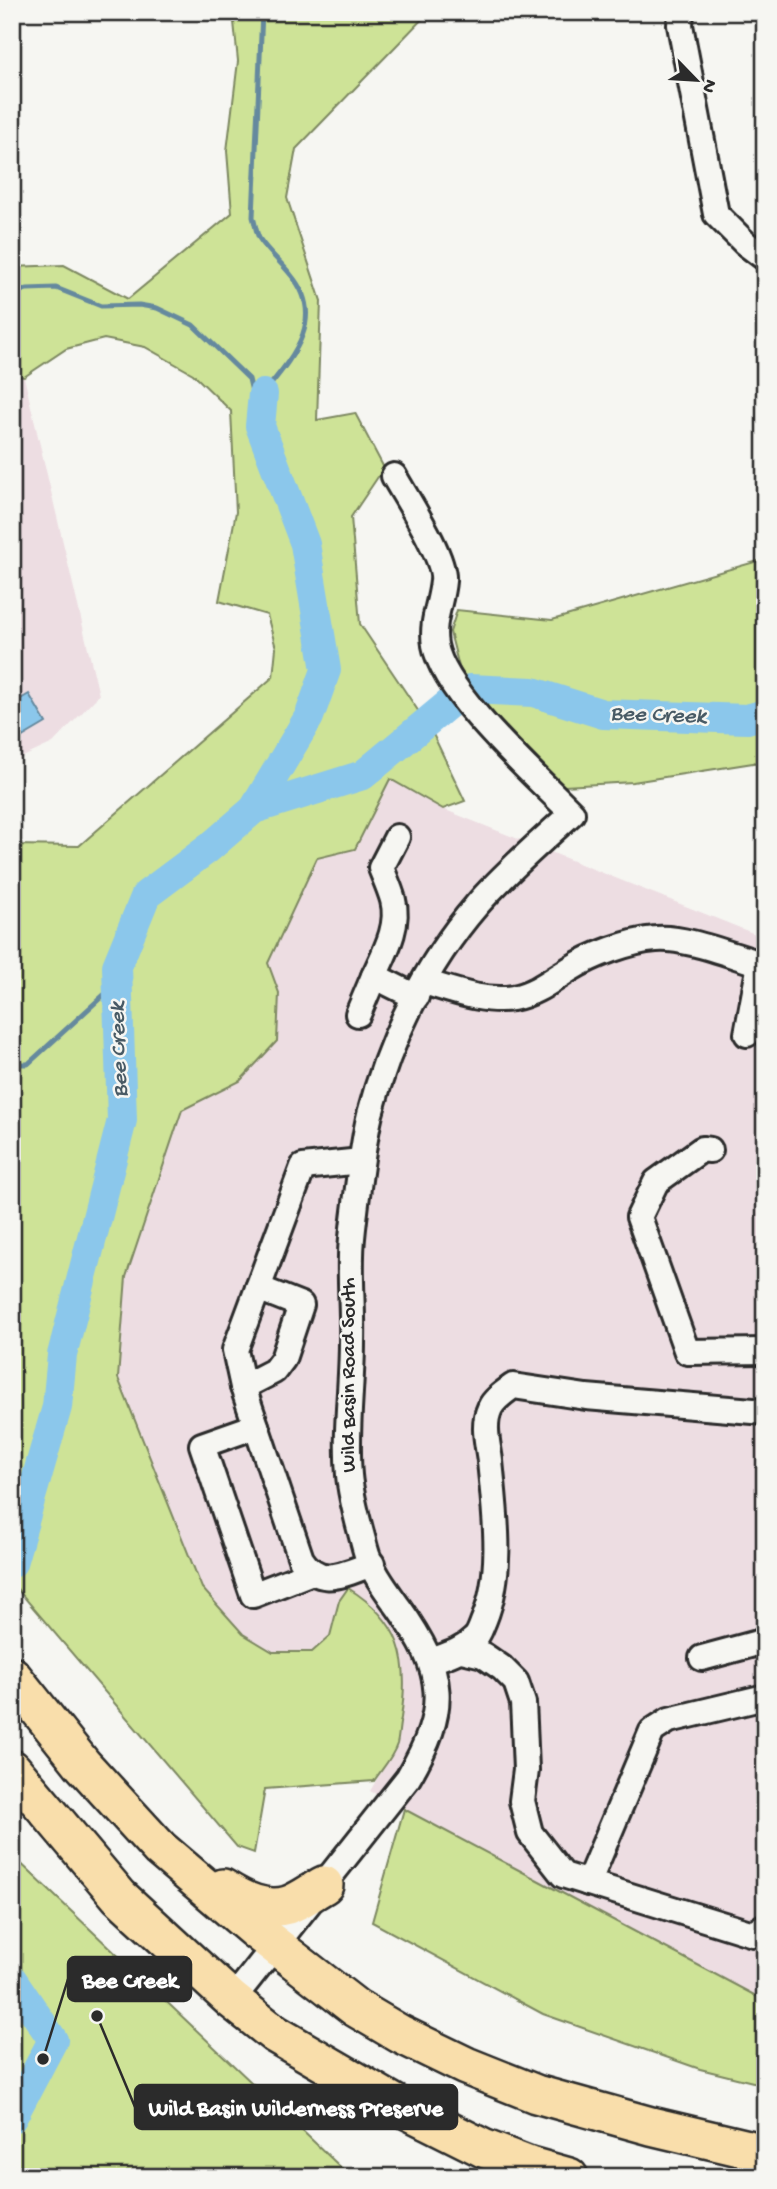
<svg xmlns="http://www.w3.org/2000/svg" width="777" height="2189" viewBox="0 0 777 2189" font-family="'Gochi Hand',sans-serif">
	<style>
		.built { fill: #eddde2 }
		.green { fill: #cee397; stroke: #7c8761; stroke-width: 2 }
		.water { fill: #8bc7eb; stroke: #65899e; stroke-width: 2 }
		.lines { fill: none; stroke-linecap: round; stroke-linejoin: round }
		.stream { stroke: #65899e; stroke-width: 5 }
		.river { stroke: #8bc7eb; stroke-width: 30 }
		.minor-casing { stroke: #2b2b2b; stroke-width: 30 }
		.highway-casing { stroke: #2b2b2b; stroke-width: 42 }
		.minor { stroke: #f6f6f2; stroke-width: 24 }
		.highway { stroke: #f9deab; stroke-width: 37 }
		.labels { text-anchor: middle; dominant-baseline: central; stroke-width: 5; stroke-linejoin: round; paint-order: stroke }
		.street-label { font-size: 21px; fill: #2b2b2b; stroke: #f6f6f2 }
		.water-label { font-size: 23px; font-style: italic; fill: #485a65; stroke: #f6f6f2 }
		.leader { fill: none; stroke: #2b2b2b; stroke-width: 2.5 }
		.callout-dot { fill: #2b2b2b; stroke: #f6f6f2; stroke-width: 2.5 }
		.callout { fill: #2b2b2b; stroke: #2b2b2b; stroke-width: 2.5 }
		.callout-label { font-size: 23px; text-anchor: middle; font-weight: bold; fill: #fff }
	</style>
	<rect width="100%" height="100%" fill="#f6f6f2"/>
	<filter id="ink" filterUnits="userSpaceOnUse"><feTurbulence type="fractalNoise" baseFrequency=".0143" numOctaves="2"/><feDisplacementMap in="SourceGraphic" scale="14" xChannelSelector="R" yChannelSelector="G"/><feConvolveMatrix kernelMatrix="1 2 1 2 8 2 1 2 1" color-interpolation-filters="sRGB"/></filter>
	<g filter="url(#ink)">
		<g class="built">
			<path d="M12,375L24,377L99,695L53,743L12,762Z"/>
			<path d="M390,778L443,809L765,938V1988L756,1996L370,1791L396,1747L339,1601L330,1636L312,1652L273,1653L243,1634L202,1588L118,1378L126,1277L182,1109L240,1081L279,993L268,963L317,858L355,848Z"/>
		</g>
		<g class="green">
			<path d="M233,12H429L296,149L287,198L321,301L317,420L355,413L384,468L351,517L360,624L431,730L465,801L443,809L390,779L355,849L317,858L268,963L279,993L277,1041L240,1081L182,1110L126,1277L118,1378L202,1588L243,1634L273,1652H312L330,1636L339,1601L348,1588C401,1621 410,1659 401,1718C399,1726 399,1736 397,1744C393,1757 381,1770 374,1781L265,1789L254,1853L237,1847L12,1583V845L79,846L273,677L276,648L267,615L219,601L236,512L231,411L193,374L145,347L104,339L66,349L24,377L12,375V267L64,265L128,299L232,213L227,151L238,61Z"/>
			<path d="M765,559V755L759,762L633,782L564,786L478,698L459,667L450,632L457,610L552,620Z"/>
			<path d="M404,1809L756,1996L765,1988V2085L700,2069L543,2014L372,1922Z"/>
			<path d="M12,1855L351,2177H12Z"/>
		</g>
		<path class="water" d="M29,694L46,723L12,743V704Z"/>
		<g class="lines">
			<g class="stream">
				<path d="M262,12L253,217C255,223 256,232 259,238C267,251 282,263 291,275C328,319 291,359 263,394"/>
				<path d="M12,294L27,289L56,288L101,306L139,305L157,308L193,325L249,379L260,426"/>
				<path d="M12,1064H28L118,982"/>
			</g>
			<g class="river">
				<path d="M470,689L533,692L603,714L747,719L765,714"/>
				<path d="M254,809L309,717L326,670L305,544L260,426L263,394"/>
				<path d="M12,1563L57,1407L62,1355L122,1120L117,966L146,895L209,848L254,809L363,775L451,702"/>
				<path d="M12,1979L53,2040L12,2118"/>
			</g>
			<defs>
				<g id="minor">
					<path d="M681,12L680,25L716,214L745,243L765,258"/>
					<path d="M374,976C385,952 400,926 393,900C390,889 385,878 381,868L397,837"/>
					<path d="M424,982C451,990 485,1003 513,998C535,994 552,980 570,969C592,955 630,941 656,939C685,936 735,957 765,965"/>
					<path d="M358,1014L374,976L416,997"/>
					<path d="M747,1034L760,964"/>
					<path d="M710,1150L702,1149L656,1182L639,1217L687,1352L765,1351"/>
					<path d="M361,1161L303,1167L235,1350L243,1387L301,1559C320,1589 345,1573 372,1564"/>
					<path d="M243,1387L274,1371L283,1359L301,1305L258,1288"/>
					<path d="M256,1426L202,1445L253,1595L312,1572"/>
					<path d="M462,1650L483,1655L502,1668L516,1682L523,1703L524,1723L526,1770L522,1801L530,1833L563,1875L753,1934L765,1926"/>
					<path d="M702,1658L765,1641"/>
					<path d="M431,1661C447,1655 462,1651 474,1639C479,1635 481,1627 484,1620C504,1571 495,1513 490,1461C488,1444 482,1425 490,1408C494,1399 505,1392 513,1386L586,1397L765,1412"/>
					<path d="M588,1883L652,1731L669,1720L765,1697"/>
					<path d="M232,2000L408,1778C449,1708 446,1674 399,1608C386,1590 370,1569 365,1548C359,1525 351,1499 349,1475C345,1431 352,1386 352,1342C353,1313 350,1285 351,1256C351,1239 354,1221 356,1203C360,1173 363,1143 370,1114C389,1040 426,964 476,906C502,875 541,842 572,813C535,775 444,695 435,645C431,621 441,604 443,581C446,558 406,498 394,476"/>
				</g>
				<g id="highway">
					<path d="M12,1676L83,1765L160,1849L254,1929L356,2008L400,2034L466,2066L536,2094L651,2126L765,2153"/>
					<path d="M12,1769L119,1896L232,2000L275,2034L397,2105L483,2148L530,2166L569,2177"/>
					<path d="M223,1888C242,1900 265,1912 288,1905C300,1901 313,1891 324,1885"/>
				</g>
			</defs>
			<use href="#minor" class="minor-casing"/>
			<use href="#highway" class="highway-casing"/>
			<use href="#minor" class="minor"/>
			<use href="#highway" class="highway"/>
		</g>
	</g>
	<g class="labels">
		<g class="street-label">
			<text transform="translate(350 1375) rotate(-90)">Wild Basin Road South</text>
		</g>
		<g class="water-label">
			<text transform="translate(658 716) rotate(2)">Bee Creek</text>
			<text transform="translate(120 1050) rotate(-92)">Bee Creek</text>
		</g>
	</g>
	<path class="leader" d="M43 2059L68 1979M97 2016L135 2107"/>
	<g class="callout-dot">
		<circle cx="43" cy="2059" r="7"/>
		<circle cx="97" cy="2016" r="7"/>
	</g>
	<g class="callout">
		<rect x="68" y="1957" width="123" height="44" rx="7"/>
		<rect x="135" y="2085" width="322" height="44" rx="7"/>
	</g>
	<g class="callout-label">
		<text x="130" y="1987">Bee Creek</text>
		<text x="296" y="2115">Wild Basin Wilderness Preserve</text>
	</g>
	<rect width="777" height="2189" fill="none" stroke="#f6f6f2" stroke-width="42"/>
	<rect x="21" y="21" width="735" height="2147" fill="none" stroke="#2b2b2b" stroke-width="2.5" filter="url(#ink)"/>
	<g transform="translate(696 80) rotate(115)" stroke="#f6f6f2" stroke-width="5" paint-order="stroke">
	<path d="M0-5L12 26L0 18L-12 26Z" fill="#2b2b2b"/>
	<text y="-10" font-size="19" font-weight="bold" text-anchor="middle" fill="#2b2b2b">N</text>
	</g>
</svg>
